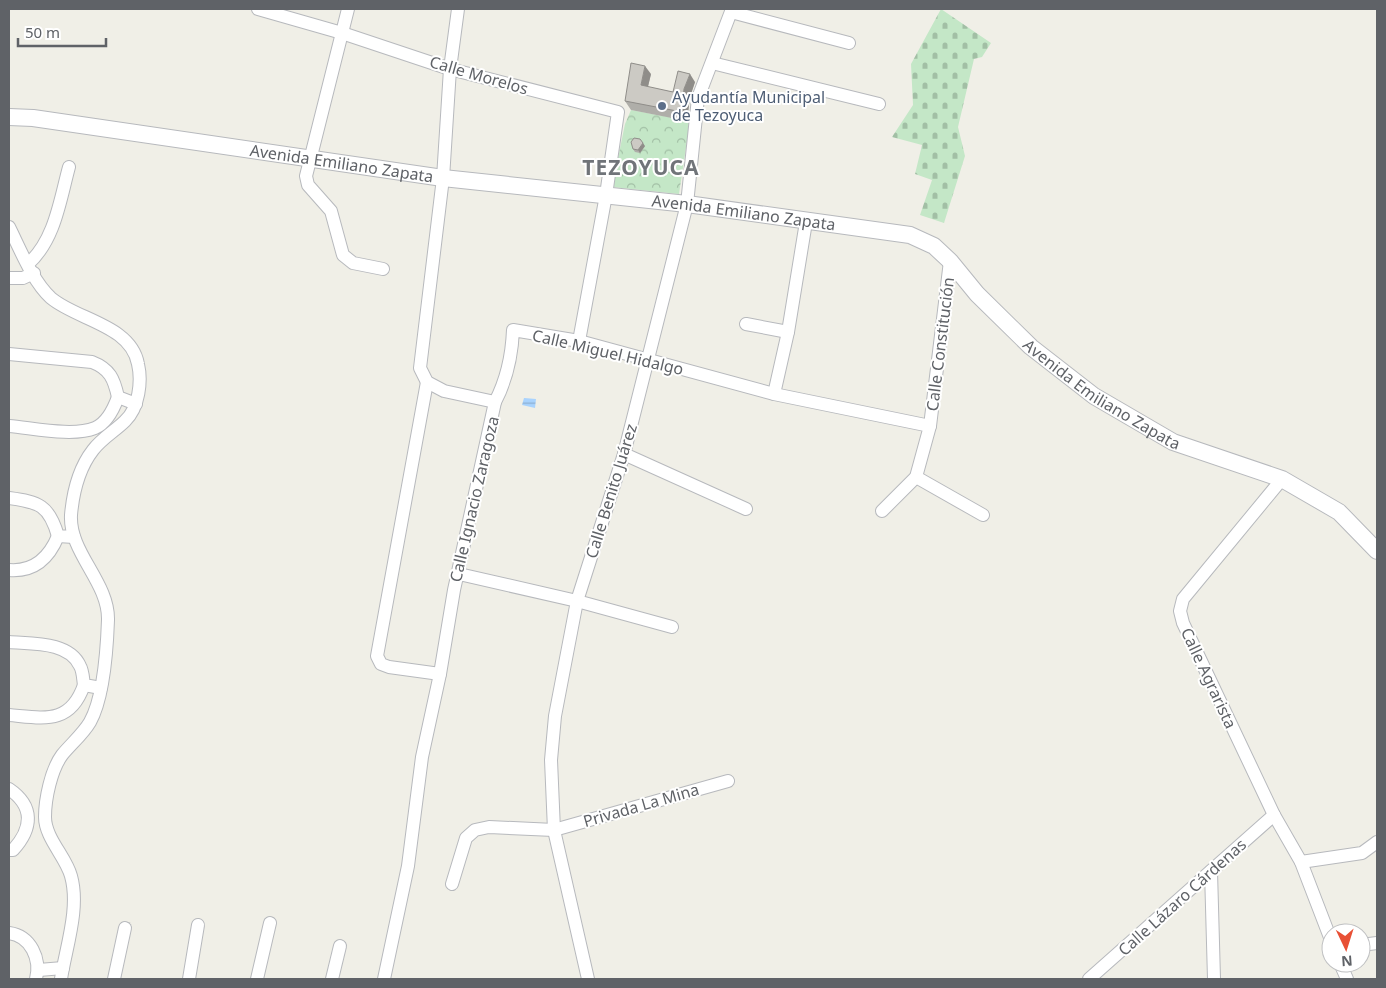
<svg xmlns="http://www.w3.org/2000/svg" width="1386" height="988" viewBox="0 0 1386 988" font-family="'Noto Sans',sans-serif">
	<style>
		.forest { fill: url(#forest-crowns) }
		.cemetery { fill: url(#cemetery-stones) }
		.water { fill: url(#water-rules) }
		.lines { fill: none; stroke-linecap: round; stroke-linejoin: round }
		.minor-casing { stroke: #b7b9bd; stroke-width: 14 }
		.tertiary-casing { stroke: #b7b9bd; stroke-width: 18 }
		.minor { stroke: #fff; stroke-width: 12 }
		.tertiary { stroke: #fff; stroke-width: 16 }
		.wall { fill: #afaea9 }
		.shaded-wall { fill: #8f8d89 }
		.building { fill: #cccac4; stroke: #8f8d89 }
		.service-dot { fill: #5c6f8a; stroke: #fff; stroke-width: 2 }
		.labels { text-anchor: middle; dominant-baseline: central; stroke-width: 4; stroke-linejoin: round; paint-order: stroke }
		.street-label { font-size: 16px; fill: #5f6267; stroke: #fff }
		.service-label { font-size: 16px; fill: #4e5e75; stroke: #fff; text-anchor: start }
		.district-label { font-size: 21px; font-weight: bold; letter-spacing: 1px; fill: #707479; stroke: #fff }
	</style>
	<defs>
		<pattern id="forest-crowns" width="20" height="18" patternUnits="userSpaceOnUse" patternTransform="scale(1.25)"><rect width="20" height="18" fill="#c4e7c7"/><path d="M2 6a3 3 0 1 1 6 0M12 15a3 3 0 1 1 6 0" fill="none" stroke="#a2bfa5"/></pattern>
		<pattern id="cemetery-stones" width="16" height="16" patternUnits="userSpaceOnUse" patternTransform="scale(1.25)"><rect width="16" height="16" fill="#c4e7c7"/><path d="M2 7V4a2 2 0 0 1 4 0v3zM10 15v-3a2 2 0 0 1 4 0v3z" fill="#a2bfa5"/></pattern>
		<pattern id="water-rules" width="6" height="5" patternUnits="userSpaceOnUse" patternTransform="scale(1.25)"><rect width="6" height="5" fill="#a9d3fe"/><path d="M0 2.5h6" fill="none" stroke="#8dafd1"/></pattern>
	</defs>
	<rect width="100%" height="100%" fill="#f0efe7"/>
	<path class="forest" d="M631,110L690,121L679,194L612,187L625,124Z"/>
	<path class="cemetery" d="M941,9L991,43L982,57L974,59L958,127L965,156L944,223L920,215L932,180L915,174L922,145L892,137L913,105L911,64Z"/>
	<path class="water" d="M524,398L536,399L535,408L522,405Z"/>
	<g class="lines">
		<defs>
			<g id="minor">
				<path d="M258,9L342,33L450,69L618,112L606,195L579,341"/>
				<path d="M348,9L306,176L308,185L331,211L343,255L353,263L383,269"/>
				<path d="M458,9L450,69L443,178L420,368L427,382L444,391L495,402"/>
				<path d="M731,12L849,43"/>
				<path d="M712,63L879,104"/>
				<path d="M9,227C20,249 33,282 51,298C77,320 131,325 138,364C142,381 139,408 125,421C115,431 102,438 93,450C79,468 73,492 71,515C69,553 109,582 108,620C107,648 104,697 90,722C83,734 71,744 62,755C51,770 45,799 45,817C45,838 66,857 71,876C80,908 66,947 61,979"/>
				<path d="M28,264C55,240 60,200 69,167"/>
				<path d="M9,278H23L34,273"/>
				<path d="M746,324L788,332"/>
				<path d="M9,354L92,362C110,369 114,379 118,397L136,404"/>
				<path d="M427,382L377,656L381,664L389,667L440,674"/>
				<path d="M774,394L788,332L806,222"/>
				<path d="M9,426C33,428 73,437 95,428C107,423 114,408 118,397"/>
				<path d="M624,454L746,509"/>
				<path d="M916,477L983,515"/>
				<path d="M1282,479L1183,599L1180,611L1183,623L1274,815L1301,862L1331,940"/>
				<path d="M9,498C39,502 49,505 58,536L74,537"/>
				<path d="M882,511L916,477L930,426L950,261"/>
				<path d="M9,570C34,572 49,558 58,536"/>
				<path d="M459,574L577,601L672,627"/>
				<path d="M9,642C31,644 69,641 80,666C83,671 83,679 84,685L101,688"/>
				<path d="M9,715C44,718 70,725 84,685"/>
				<path d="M9,789C34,806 33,828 13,850H9"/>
				<path d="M1301,862L1362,853L1377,842"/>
				<path d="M1211,871L1214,979"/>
				<path d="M452,884L466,838L475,830L489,827L554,830L728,781"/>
				<path d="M9,933C31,936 41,959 36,979"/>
				<path d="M1361,945L1377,943"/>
				<path d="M1340,963L1347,979"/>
				<path d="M39,970L63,968"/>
				<path d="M114,979L125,928"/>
				<path d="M189,979L198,925"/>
				<path d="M257,979L270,923"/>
				<path d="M332,979L340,946"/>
				<path d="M384,979L408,866L422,757L440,674L454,590L495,402C506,381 512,354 513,330L579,341L774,394L930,426"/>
				<path d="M588,979L554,830L551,760L555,716L577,601L624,454L687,204L698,98L732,9"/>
				<path d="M1089,979L1274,815"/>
			</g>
			<g id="tertiary">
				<path id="s1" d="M9,117L33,118L443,178L687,204L910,235L934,246L950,261L977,294L1031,347L1094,396L1173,442L1282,479L1339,512L1377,551"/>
			</g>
		</defs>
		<use href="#minor" class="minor-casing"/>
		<use href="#tertiary" class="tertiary-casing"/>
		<use href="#minor" class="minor"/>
		<use href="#tertiary" class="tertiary"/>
	</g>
	<g class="wall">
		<path d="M651,74L648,87L673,92L695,82L690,97L687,121L631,110L625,101Z"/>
		<path d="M645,146L640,153L635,152L633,149Z"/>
	</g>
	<g class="shaded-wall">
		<path d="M645,66L651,74L646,94L641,85Z"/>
		<path d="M690,74L695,82L690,97L687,121L682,112L684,89Z"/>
		<path d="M643,143L645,146L640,153L638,150Z"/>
	</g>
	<g class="building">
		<path d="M631,63L645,66L641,85L673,92L678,71L690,74L684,89L682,112L625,101Z"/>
		<path d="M634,138L640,139L643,143L638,150L633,149L631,142Z"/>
	</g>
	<circle class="service-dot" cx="662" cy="106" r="5"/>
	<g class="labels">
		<g class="street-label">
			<text transform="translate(479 75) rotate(16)">Calle Morelos</text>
			<text stroke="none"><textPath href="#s1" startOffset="336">Avenida Emiliano Zapata</textPath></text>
			<text stroke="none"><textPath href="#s1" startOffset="741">Avenida Emiliano Zapata</textPath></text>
			<text transform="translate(940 344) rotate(-83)">Calle Constitución</text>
			<text transform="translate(608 352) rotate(13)">Calle Miguel Hidalgo</text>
			<text stroke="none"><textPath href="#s1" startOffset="1161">Avenida Emiliano Zapata</textPath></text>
			<text transform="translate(611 491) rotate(-73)">Calle Benito Juárez</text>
			<text transform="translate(474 499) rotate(-77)">Calle Ignacio Zaragoza</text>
			<text transform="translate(1209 678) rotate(65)">Calle Agrarista</text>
			<text transform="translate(641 805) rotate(-16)">Privada La Mina</text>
			<text transform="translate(1182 897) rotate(-42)">Calle Lázaro Cárdenas</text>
		</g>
		<g class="service-label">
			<text x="672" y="97">Ayudantía Municipal<tspan x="672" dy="18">de Tezoyuca</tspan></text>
		</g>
		<g class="district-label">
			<text x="641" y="167">TEZOYUCA</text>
		</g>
	</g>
	<rect width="1386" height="988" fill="none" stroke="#5f6267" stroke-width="20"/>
	<g transform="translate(1346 948) rotate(176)"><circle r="24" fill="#ffffff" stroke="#bfc0c2"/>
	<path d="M0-4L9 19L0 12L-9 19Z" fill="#e85035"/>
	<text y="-8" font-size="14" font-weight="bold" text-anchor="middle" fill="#5f6267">N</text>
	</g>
	<path d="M18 38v8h88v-8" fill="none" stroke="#5f6267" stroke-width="2.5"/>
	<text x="25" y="38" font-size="15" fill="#5f6267" stroke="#ffffff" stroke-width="4" paint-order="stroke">50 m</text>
</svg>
